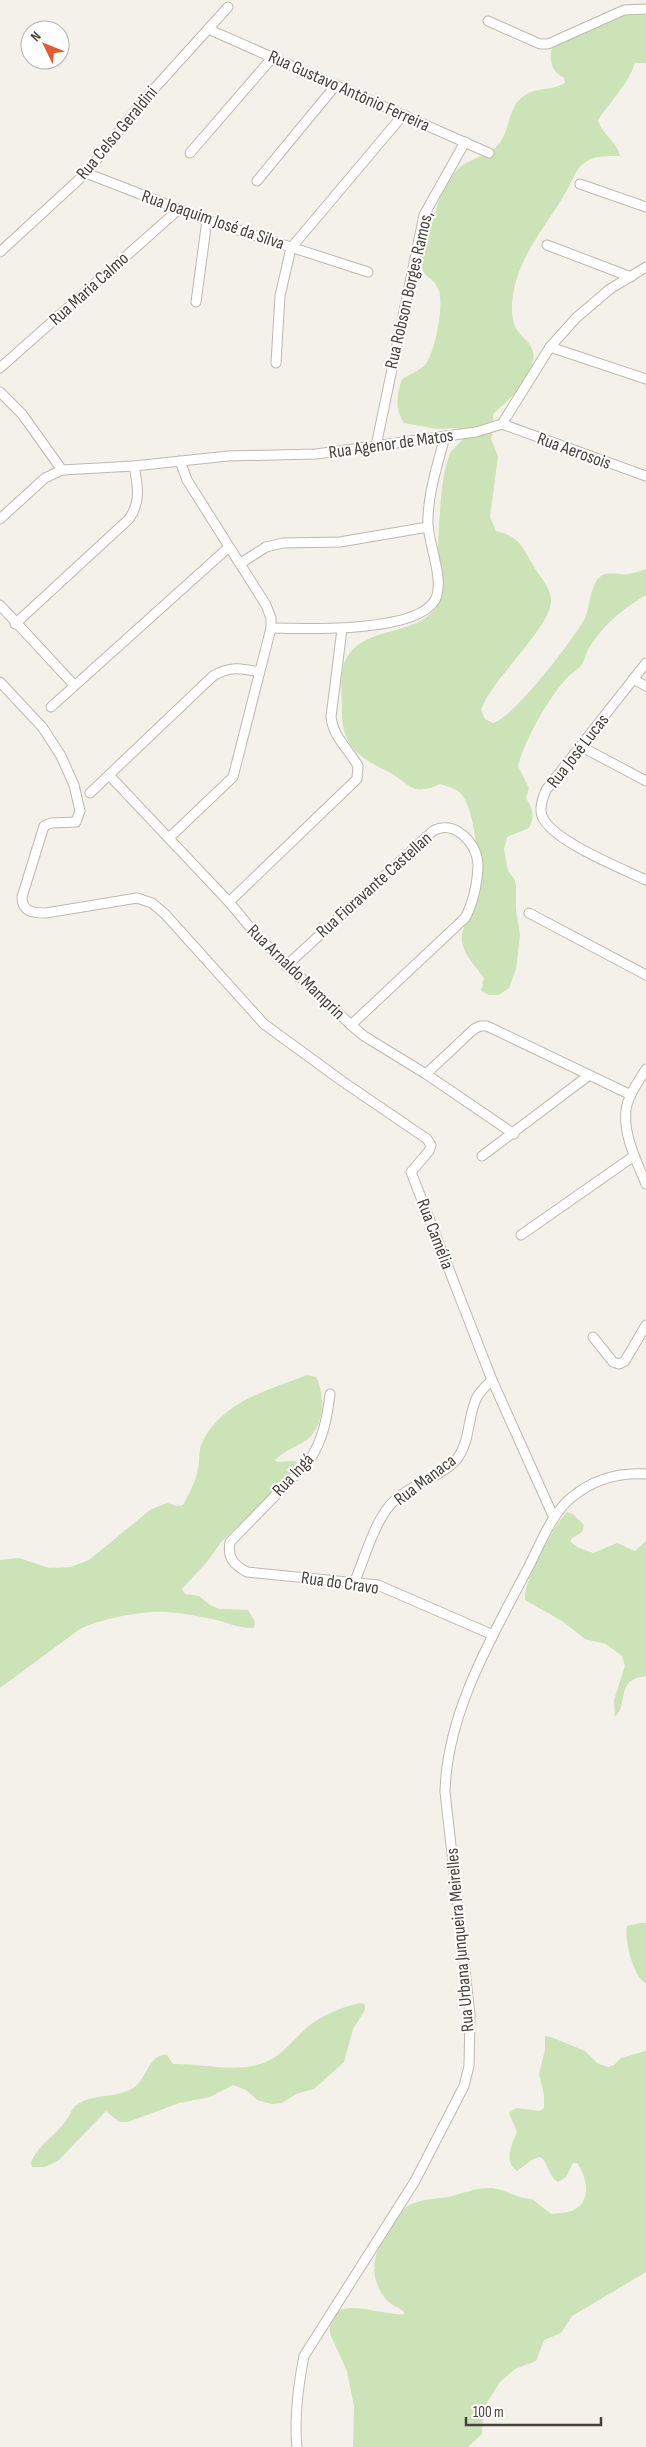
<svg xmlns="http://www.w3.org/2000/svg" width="646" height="2447" viewBox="0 0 646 2447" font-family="'Sofia Sans Condensed',sans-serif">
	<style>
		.green { fill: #cce3b7 }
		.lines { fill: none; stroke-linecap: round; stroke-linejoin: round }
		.minor-casing { stroke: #beb9ad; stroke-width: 11 }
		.minor { stroke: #fff; stroke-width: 9 }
		.labels { text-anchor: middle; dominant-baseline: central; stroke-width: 4; stroke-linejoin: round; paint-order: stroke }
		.street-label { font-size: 18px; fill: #474239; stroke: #fff }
	</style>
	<rect width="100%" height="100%" fill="#f3f1ea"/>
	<g class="green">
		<path d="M628,14L646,15V63H635C628,85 610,101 598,120C602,135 617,141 620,156C608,156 594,155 584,163C575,170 572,182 566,192C544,230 511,264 512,311C512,315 513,322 515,326C519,338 537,343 533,361C528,386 510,398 493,414L494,427L491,439L498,456L490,517L496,531C520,537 521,545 533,565C539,576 549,585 551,598C554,626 492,677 481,710L485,719L493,723C514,717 574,639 585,618C590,607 590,584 601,576C608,571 619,575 628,574C634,573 640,571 646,569V595C621,610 607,622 590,646C586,652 585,661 580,667C576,671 570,674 566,679C547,700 525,740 518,766L529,788L526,798C533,809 535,816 529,828L507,837L504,849L508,871L515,880L516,887V909L520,935L516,969L509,988L499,995H489L481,991L484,978C476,967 464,955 462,942C460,928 471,915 475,902C481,881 477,804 458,791C454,788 446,786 440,784C411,797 411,784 387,771C357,757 341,744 342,709C342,696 340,681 343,668C354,623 415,640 437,606C447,589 439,568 438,550C438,541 439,532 439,523C441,505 442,468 451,452C455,446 462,443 464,435L462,431L457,428L438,429L404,423C394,408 397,395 402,379C409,375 420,370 425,365C435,353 444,306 439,291C434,274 417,280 422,253C423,244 428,236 431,228C438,204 442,181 463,165C475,157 489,155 499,144C511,129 507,107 525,95C537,87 552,91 565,83L564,78C551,70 549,62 552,47L606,20Z"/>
		<path d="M307,1375L316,1377C325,1394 325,1425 308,1439C297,1447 285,1450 275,1460L277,1462L295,1461L297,1463L295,1470L273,1494L222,1541L207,1562L182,1589L185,1594L199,1596L210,1605L219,1609L248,1610L255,1622L254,1628C240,1629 226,1622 212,1619C197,1616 182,1613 167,1612C144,1610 100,1619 80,1629L0,1688V1560L19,1558L49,1568L71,1567L89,1560L150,1510L167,1503L177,1506L183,1505C189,1494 196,1481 198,1469C200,1460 198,1452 202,1443C221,1402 268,1390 307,1375Z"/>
		<path d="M567,1512L573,1514L584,1525L582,1532L571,1539V1542L577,1547L593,1553L617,1543L635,1551L646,1541V1676C614,1680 630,1702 615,1717L614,1700L625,1666L622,1656L606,1644L585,1639L562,1621L525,1600C523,1581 553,1527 567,1512Z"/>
		<path d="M640,1923H646V1983C633,1978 624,1938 627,1926Z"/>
		<path d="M360,2003L365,2004V2010L353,2029L344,2062L314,2089L296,2094L282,2103L272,2104L257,2100L246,2090L233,2085L210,2097L179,2103L128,2122H119L106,2111L58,2161L45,2167H32L31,2163C37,2145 57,2135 67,2119C71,2114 72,2107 78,2104C95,2093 121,2099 137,2085C147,2075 151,2053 167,2055L173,2064C203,2063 236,2074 266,2062C283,2055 296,2036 310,2025C325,2014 342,2007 360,2003Z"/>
		<path d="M545,2036L551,2037L585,2051L597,2063L608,2067L614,2065L621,2058L646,2051V2272L572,2316L561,2333L544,2340L536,2361L515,2369L500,2382L483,2409L482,2434L468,2447H353L354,2407L347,2371L330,2334C326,2288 383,2318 405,2314C402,2308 395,2307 390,2303C383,2298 377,2286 375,2277C370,2255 391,2215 410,2205C420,2199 437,2199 448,2197C462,2194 474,2188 489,2188C505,2188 515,2199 532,2199L551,2214C557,2213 565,2213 571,2211C593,2204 587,2176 577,2163H573L566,2177L558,2182C547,2174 549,2163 540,2157L533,2159L517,2171C503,2162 512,2143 517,2132L509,2113L516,2108L540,2111L544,2108V2095L539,2074L545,2050Z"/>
	</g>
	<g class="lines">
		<defs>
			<g id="minor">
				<path d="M488,21L540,44H548L624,10L646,9"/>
				<path d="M208,29L489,153"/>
				<path d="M190,153L272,58"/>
				<path d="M86,173L207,220L368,272"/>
				<path d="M257,181L336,85"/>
				<path d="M580,184L646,207"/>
				<path d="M547,245L631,277"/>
				<path d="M0,252L86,173L144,100L228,7"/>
				<path d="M196,302L207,220"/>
				<path d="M550,347L646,379"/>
				<path d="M276,363L280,296L291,248L403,115"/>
				<path d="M0,368L178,210"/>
				<path d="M0,392L22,414L62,470"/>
				<path d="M502,424L646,476"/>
				<path d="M376,446L424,215L465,142"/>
				<path d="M0,519L45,478L62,470L134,466L228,456L316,454L476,432L502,424L550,347L576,318L610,289L646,267"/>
				<path d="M241,563L266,547L283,543L340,542L428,527"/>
				<path d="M0,605L74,685"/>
				<path d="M15,624L129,519C141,502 138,486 134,466"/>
				<path d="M271,628C306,629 416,633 435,600C445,582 429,545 428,525C427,495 438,464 445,436"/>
				<path d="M646,663L546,790C543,798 539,807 542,816C552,841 621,868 646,880"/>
				<path d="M633,679L646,686"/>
				<path d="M0,682L43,728L61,756L74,785L80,811L76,822L51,823L44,826L22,897C22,912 33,913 46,913L137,898L152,903L165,914L264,1024L342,1081L427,1139L431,1145L429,1151L411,1172L492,1380L554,1518"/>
				<path d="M51,707L229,547"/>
				<path d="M580,746L646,781"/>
				<path d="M109,775L229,902L258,937L351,1025L364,1036L426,1074L514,1134"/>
				<path d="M90,793L213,676C230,666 241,668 259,672"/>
				<path d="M169,838L233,777L271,628V618L266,605L187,480L180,461"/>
				<path d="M229,902L357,779L358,766C348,748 333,737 331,717L342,629"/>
				<path d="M529,913L646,975"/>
				<path d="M286,966L433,831C453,819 477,842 478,864C478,881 473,904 465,918L351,1025"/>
				<path d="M646,1069C639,1081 628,1095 626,1110C623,1135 637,1162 646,1184"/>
				<path d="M426,1074L474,1029L480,1026H487L631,1095"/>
				<path d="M482,1156L588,1076"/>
				<path d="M521,1235L634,1156"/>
				<path d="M593,1337L613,1362L619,1364L625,1361L646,1325"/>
				<path d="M330,1394C327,1419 323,1440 309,1461L230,1542C227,1558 234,1565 247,1572L378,1585L493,1635"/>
				<path d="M355,1581C365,1557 376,1516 396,1499C414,1483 441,1477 457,1459C471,1440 467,1417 477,1397C481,1390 487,1385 492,1380"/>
				<path d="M297,2447C294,2417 298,2386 304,2356L415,2181L464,2086L469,2066L470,2015L445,1792C447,1712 492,1637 528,1568C540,1545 551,1514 572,1497C594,1479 618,1472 646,1474"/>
			</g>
		</defs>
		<use href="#minor" class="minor-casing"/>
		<use href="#minor" class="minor"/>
	</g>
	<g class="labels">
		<g class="street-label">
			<text transform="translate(349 91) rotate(24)">Rua Gustavo Antônio Ferreira</text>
			<text transform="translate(117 133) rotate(-50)">Rua Celso Geraldini</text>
			<text transform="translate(213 220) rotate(19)">Rua Joaquim José da Silva</text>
			<text transform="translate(89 289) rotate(-42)">Rua Maria Calmo</text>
			<text transform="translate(409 290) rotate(-77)">Rua Robson Borges Ramos,</text>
			<text transform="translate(391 444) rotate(-8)">Rua Agenor de Matos</text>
			<text transform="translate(574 451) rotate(20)">Rua Aerosois</text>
			<text transform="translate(578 751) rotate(-52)">Rua José Lucas</text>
			<text transform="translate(374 885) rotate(-42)">Rua Fioravante Castellan</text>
			<text transform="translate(296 972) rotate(44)">Rua Arnaldo Mamprin</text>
			<text transform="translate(435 1234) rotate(69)">Rua Camélia</text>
			<text transform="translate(293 1475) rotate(-47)">Rua Ingá</text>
			<text transform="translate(425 1480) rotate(-37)">Rua Manaca</text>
			<text transform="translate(340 1583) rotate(8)">Rua do Cravo</text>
			<text transform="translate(460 1940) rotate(-95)">Rua Urbana Junqueira Meirelles</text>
		</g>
	</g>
	<g transform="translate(45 45) rotate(313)"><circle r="24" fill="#ffffff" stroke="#b5b3b0"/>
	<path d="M0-4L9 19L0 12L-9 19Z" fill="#e5592f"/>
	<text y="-8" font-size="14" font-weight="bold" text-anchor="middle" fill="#474239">N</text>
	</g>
	<path d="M466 2417v8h135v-8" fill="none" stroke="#474239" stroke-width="2.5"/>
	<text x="473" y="2417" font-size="15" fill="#474239" stroke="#ffffff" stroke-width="4" paint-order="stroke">100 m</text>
</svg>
